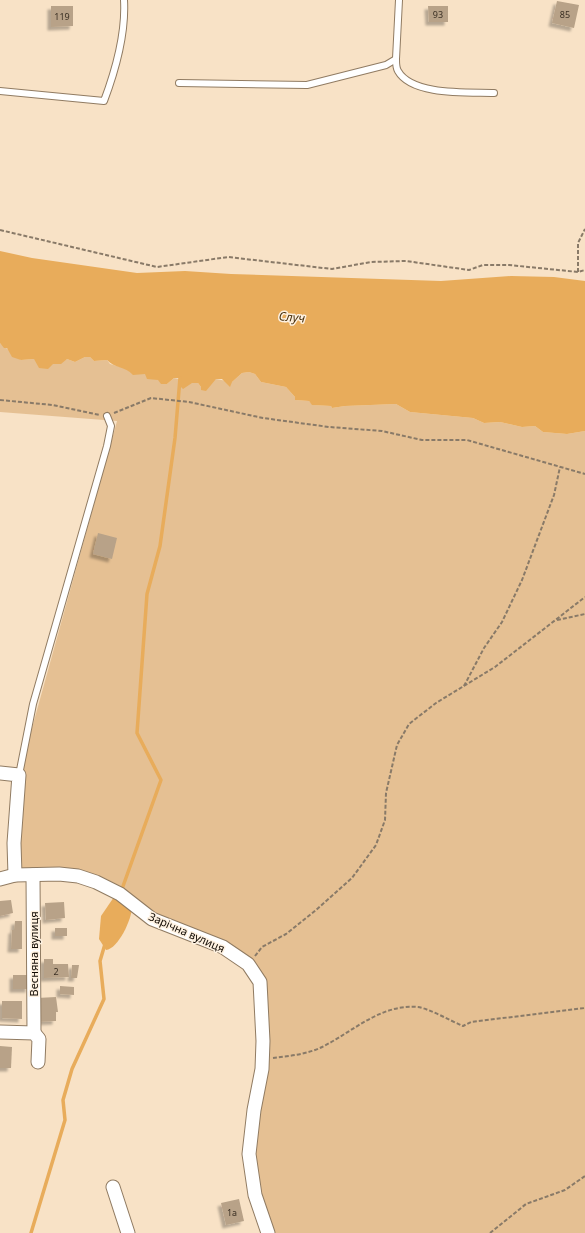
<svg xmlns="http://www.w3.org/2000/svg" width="585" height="1233" viewBox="0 0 585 1233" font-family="'Noto Sans',sans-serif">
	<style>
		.green { fill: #e5c093 }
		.water { fill: #e8ac5b }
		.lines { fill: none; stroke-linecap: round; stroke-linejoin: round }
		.stream { stroke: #e8ac5b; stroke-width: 3.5 }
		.building { fill: #b8a288; filter: url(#shadow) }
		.service-casing { stroke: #907b62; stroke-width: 8 }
		.minor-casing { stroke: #907b62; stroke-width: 15 }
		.path { stroke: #897a68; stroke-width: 2; stroke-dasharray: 4 2; stroke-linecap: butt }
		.service { stroke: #fff; stroke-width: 6 }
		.minor { stroke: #fff; stroke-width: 13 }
		.labels { text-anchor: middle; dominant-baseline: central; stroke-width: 3; stroke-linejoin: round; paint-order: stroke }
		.number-label { font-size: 9px; fill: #3b3024 }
		.street-label { font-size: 11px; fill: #110a03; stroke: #fef1e0 }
		.water-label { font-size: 12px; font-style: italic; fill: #4a320f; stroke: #fef1e0 }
	</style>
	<defs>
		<filter id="shadow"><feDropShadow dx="-3.5" dy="3.5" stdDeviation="1" flood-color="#0004"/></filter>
	</defs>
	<rect width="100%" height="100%" fill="#f8e2c6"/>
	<path class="green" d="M0,343L21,360L34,359L54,364L67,359L75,362L85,357H90L94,361L107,360L110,364L146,374L167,384L174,378L198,383L201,387L216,379L232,382L242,373L249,372L255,374L261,382L286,387L295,397V400L309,401L313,405L331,406L332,408L345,406L396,404L410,412L473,418L484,423L500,422L522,427L535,426L543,432L567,434L585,431V1233H268L249,1154L262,1004L248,964L152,919L96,882L15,875L19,775L117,421L0,412Z"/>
	<g class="water">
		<path d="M0,251L32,258L137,273L185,271L231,274L441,281L511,276L554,277L585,281V431L567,434L543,432L535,426L522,427L500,422L484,423L473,418L410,412L396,404L345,406L332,408L331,406L312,405L309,401L295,400V397L286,387L261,382L255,374L249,372L242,373L232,382L230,387L222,379H216L206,391L201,390V387L198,383H192L183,389L179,385L180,378H174L167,384H161L158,380L147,379L145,374L133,375C125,366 114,368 107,360L94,361L90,357H85L75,362L67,359L61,364H53L48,369L39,368L34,359L21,360L12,357L7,348H4L0,343Z"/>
		<path d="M114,897L132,907C132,919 118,949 106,950L99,939L101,916Z"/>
	</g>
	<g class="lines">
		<g class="stream">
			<path d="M122,889L161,780L137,733L147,594L160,546L175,438L180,378"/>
			<path d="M31,1233L65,1120L63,1100L72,1069L104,999L100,961L105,944"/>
		</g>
	</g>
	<g class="building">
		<path d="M557,1L579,5L574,28L552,23Z"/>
		<path d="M51,6H73V26L51,27Z"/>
		<path d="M428,6H448V22H429Z"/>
		<path d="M98,533L117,538L112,559L93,554Z"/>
		<path d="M11,900L13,913L0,916V901Z"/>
		<path d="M64,902L65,918L46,920L45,903Z"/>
		<path d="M15,921H22V949H11L12,930H14Z"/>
		<rect x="55" y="928" width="12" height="8"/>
		<path d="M44,959H53V964H68L69,977L44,978Z"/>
		<path d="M72,965H79L77,978H71Z"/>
		<rect x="13" y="975" width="16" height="14"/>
		<path d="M60,986L74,987V995L60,994Z"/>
		<path d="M56,997L58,1012H56V1021L37,1022V998Z"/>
		<path d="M2,1001H22V1019L2,1018Z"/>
		<path d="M0,1046L12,1047L11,1068H0Z"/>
		<path d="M239,1199L244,1221L226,1225L221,1203Z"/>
	</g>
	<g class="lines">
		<defs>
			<g id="service">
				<path d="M396,59C396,62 396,68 398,71C412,96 469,92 494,93"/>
				<path d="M179,83L307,85L386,65L396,59L399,0"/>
				<path d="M0,91L104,101C116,69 126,34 124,0"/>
				<path d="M19,775L33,704L107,446L111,426L107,416"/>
			</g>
			<g id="minor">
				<path d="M0,773L19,775L14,843L15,875"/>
				<path d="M33,875L34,1033"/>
				<path d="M0,879L15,875L59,874L78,876L96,882L120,894L152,919L223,947L248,964L260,982L263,1041L262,1069L254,1110L249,1154L255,1195L268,1233"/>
				<path d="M0,1032L34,1033L39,1039L38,1062"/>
				<path d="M113,1187L128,1233"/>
			</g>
		</defs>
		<use href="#service" class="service-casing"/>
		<use href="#minor" class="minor-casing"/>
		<g class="path">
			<path d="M0,230L157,267L228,257L332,269L371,262L406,261L469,270L483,265H509L578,272L585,270"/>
			<path d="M578,272V243L585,229"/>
			<path d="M0,400L53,405L100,415"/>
			<path d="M114,413L151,398L189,402L263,418L329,427L382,431L422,440H467L585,474"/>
			<path d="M557,620L585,614"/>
			<path d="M464,686L484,648L502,622L522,580L554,495L560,467"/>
			<path d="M255,956L262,947L286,934L316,910L352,878L376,845L385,820L386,793L397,745L409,724L436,703L495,667L585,597"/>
			<path d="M273,1058C290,1056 309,1054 324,1046C355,1030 381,1004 418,1007C430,1009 451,1021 463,1026L471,1022L585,1008"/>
			<path d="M490,1233L526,1204L565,1190L585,1176"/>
		</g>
		<use href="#service" class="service"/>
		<use href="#minor" class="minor"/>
	</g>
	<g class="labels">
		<g class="number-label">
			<text x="438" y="14">93</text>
			<text x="565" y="14">85</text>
			<text x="62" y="16">119</text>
			<text x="56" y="971">2</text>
			<text x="232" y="1212">1а</text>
		</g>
		<g class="street-label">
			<text transform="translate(187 932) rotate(24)">Зарічна вулиця</text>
			<text transform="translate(33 954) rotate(-90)">Весняна вулиця</text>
		</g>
		<g class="water-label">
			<text transform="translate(292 317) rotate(5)">Случ</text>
		</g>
	</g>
</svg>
